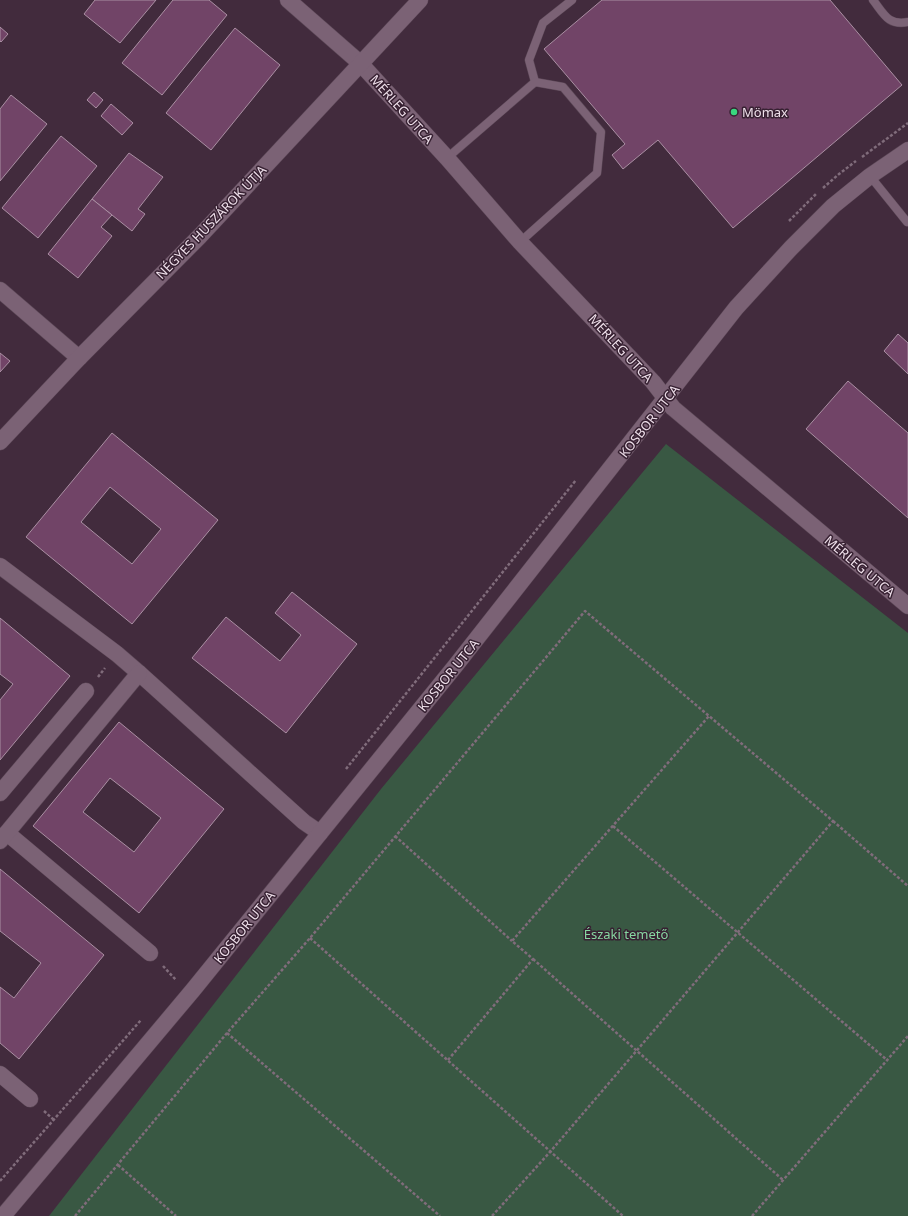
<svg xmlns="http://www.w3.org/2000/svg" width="908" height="1216" font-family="'Noto Sans',sans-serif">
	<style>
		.green { fill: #395843 }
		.building { fill: #714467; stroke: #aa8fa3; fill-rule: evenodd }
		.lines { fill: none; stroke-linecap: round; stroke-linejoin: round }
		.lane-casing { stroke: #5c4857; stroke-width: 9 }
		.street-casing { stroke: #5c4857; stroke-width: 17 }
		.path { stroke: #806c7b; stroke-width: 2.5; stroke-dasharray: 3 2; stroke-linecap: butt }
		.lane { stroke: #7b6275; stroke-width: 8 }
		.street { stroke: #7b6275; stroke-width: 16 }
		.poi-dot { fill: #39d87f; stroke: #372132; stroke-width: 1.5 }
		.labels { text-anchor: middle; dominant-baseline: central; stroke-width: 3; stroke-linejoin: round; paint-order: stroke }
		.street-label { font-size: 13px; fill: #efe0eb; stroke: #372132 }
		.poi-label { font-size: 13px; fill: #efe0eb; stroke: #372132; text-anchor: start }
		.park-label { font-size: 13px; fill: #87d7a1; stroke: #372132 }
	</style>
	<rect width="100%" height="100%" fill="#422b3d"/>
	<!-- green -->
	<polygon class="green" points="666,444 908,633 908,1216 49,1216 381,789"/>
	<!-- building -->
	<g class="building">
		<polygon points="95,0 156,0 120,43 84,14"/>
		<polygon points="173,0 209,0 227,15 162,95 122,63"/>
		<polygon points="602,0 830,0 902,85 733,228 658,140 623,169 612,155 625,144 544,49"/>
		<polygon points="0,27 8,34 1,42 0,41"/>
		<polygon points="235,28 280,65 211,150 166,113"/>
		<polygon points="94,92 103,100 96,108 87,100"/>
		<polygon points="11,95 47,124 0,181 0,109"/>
		<polygon points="111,104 133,123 122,135 101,116"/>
		<polygon points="61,136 97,166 38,238 2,208"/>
		<polygon points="129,153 163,177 138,209 145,214 132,231 92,199"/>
		<polygon points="92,199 112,215 101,227 112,236 78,278 48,254"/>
		<polygon points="898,334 908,343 908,374 884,351"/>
		<polygon points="0,353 10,361 0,372"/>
		<polygon points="848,381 908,433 908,518 806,429"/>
		<path d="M112 433 218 520 132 624 26 537ZM110 487 161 529 132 564 81 522Z"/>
		<polygon points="292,592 357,644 286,733 192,658 226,617 280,661 301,635 275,613"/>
		<polygon points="0,618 70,676 0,760 0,700 13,684 0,674"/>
		<path d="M119 722 224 809 139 913 33 826ZM110 778 161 818 134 852 83 812Z"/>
		<polygon points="0,869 104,955 19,1059 0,1043 0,987 14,998 41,963 0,931"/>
	</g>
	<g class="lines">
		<defs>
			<g id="lane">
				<path d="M873 0C884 14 888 26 908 22"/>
				<polyline points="535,82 529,60 543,23 572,0"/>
				<polyline points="447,158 535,82 563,87 601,132 597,173 520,242"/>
				<polyline points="870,176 907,222"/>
			</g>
			<g id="street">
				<polyline points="288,0 360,63 447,158 520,242 653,382 673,408 908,606"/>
				<polyline points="0,290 79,358"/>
				<polyline points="0,442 79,358 200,236 420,0"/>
				<polyline points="0,566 117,654 139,673 304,822 320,833"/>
				<polyline points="0,793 86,691"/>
				<polyline points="7,833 150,953"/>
				<polyline points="0,841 139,673"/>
				<polyline points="0,1074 30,1099"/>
				<polyline points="3,1216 193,990 456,665 736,308 791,248 833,206 870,176 908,150"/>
			</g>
		</defs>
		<!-- lane casing -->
		<use href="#lane" class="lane-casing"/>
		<!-- street casing -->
		<use href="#street" class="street-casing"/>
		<!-- path -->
		<g class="path">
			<polyline points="862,157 908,123"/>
			<polyline points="823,188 839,174 856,161"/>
			<polyline points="789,221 816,194"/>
			<polyline points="98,677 105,668"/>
			<polyline points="346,769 576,480"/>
			<polyline points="833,821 908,886"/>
			<polyline points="613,826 887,1060"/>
			<polyline points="395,836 512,941"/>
			<polyline points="310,938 623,1216"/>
			<polyline points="533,959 783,1180"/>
			<polyline points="163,966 176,980"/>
			<polyline points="227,1033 440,1216"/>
			<polyline points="448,1060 533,959 512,941 709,716 833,821 550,1152 492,1216"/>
			<polyline points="44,1111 54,1120"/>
			<polyline points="118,1165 176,1216"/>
			<polyline points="0,1181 141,1020"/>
			<polyline points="75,1216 227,1033 310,938 585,611 709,716"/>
			<polyline points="752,1216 908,1036"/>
		</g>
		<!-- lane -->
		<use href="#lane" class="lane"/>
		<!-- street -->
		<use href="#street" class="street"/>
	</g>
	<!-- markers -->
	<circle class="poi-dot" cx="734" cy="112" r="4"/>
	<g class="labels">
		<!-- street labels -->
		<g class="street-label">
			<text transform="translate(402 109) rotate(48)">MÉRLEG UTCA</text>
			<text transform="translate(211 222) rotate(-46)">NÉGYES HUSZÁROK ÚTJA</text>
			<text transform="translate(621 348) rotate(47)">MÉRLEG UTCA</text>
			<text transform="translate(649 421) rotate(-52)">KOSBOR UTCA</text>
			<text transform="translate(860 566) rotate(40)">MÉRLEG UTCA</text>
			<text transform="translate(448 675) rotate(-51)">KOSBOR UTCA</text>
			<text transform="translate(244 927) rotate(-51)">KOSBOR UTCA</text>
		</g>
		<!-- poi labels -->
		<g class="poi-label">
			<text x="742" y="112">Mömax</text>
		</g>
		<!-- park labels -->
		<g class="park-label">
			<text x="626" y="934">Északi temető</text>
		</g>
	</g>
</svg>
